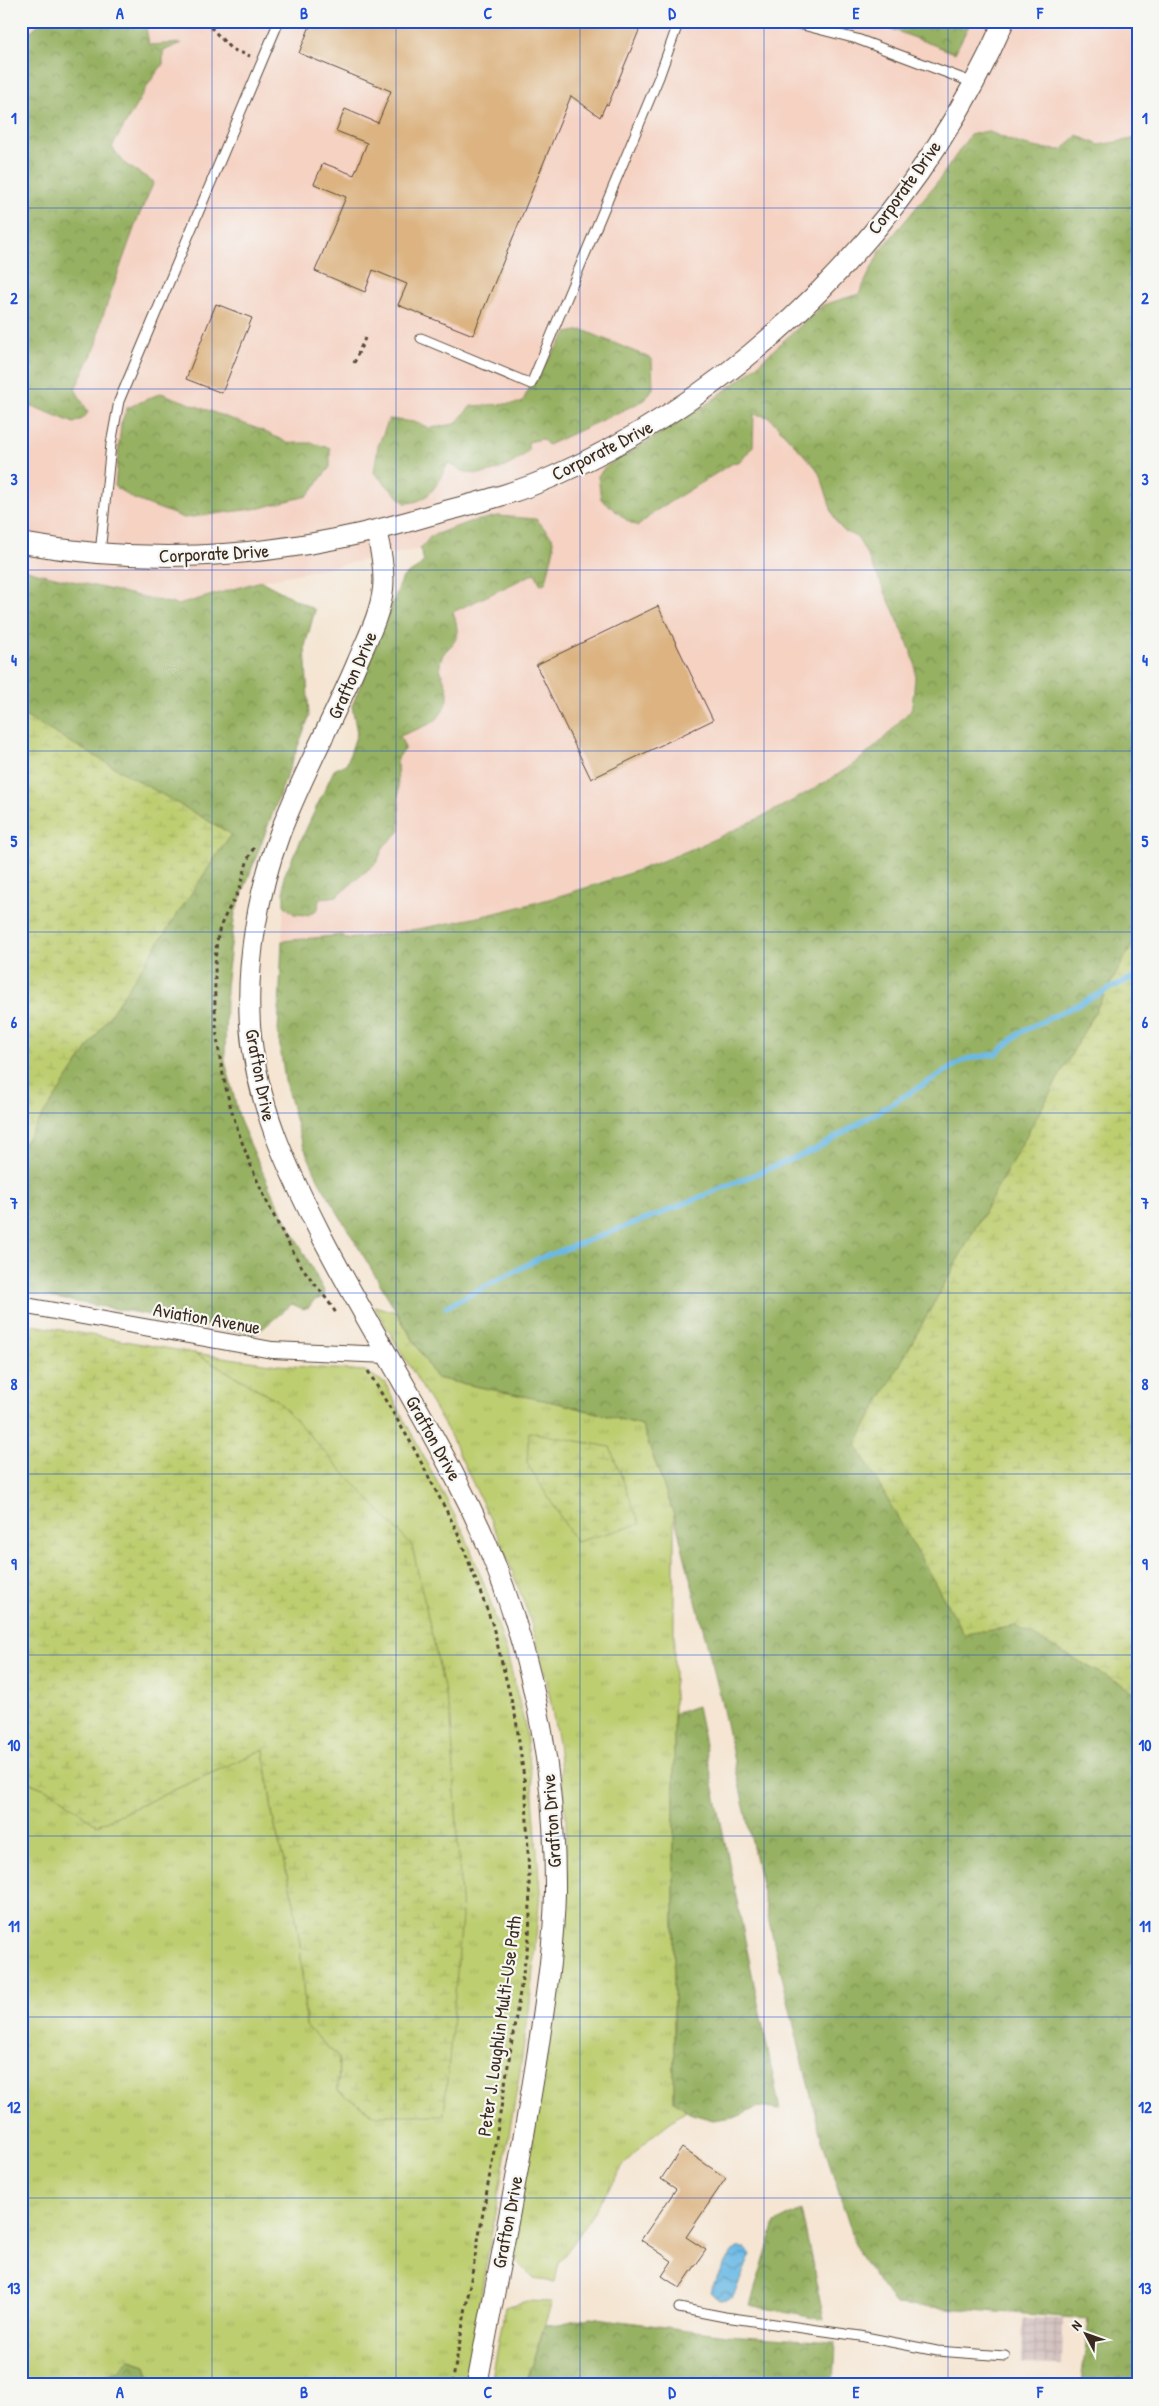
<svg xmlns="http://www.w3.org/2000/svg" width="1159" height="2406" font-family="'Patrick Hand',sans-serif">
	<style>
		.built { fill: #f5d2c2 }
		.industrial { fill: url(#industrial-grid) }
		.grass { fill: url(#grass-tufts); stroke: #7c7c47 }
		.forest { fill: url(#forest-crowns); stroke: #686e40 }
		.wetland { fill: url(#wetland-marsh); stroke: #7c7c47 }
		.water { fill: url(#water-waves); stroke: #537282 }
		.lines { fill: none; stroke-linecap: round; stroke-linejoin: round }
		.stream { stroke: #6bb9e5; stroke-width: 5.5 }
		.building { fill: #dcb381 }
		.service-casing { stroke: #574639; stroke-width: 11 }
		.minor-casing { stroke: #574639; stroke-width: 18 }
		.tertiary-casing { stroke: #574639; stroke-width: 22 }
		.path { stroke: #574639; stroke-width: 3; stroke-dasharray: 4 4; stroke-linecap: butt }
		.service { stroke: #fff; stroke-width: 9 }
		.minor { stroke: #fff; stroke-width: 16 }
		.tertiary { stroke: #fff; stroke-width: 20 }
		.grid { fill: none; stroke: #1d4ed8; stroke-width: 1; stroke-opacity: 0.55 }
		.labels { text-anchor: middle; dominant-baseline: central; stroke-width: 4.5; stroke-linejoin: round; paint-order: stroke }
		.street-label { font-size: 19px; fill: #3b2a1e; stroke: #f6f6f2 }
		.neatline { fill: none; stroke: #1d4ed8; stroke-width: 2 }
		.grid-label { font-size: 16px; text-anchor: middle; font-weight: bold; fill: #1d4ed8 }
	</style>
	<defs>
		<pattern id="industrial-grid" width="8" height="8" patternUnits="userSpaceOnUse" patternTransform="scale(1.25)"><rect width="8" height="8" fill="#d1bfbd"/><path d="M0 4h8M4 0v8" fill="none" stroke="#b4a4a2"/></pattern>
		<pattern id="grass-tufts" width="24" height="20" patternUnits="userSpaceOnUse" patternTransform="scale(1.25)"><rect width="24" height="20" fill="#bdce70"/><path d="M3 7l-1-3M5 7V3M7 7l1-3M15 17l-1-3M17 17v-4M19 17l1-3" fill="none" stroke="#a3b161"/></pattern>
		<pattern id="forest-crowns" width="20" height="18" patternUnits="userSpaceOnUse" patternTransform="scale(1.25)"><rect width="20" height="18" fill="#96b162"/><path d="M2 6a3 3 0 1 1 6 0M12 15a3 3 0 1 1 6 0" fill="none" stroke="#7c9050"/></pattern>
		<pattern id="wetland-marsh" width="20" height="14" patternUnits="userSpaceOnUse" patternTransform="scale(1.25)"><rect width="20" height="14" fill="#bdce70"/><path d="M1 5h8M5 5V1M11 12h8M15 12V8" fill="none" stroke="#a3b161"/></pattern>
		<pattern id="water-waves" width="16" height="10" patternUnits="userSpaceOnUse" patternTransform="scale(1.25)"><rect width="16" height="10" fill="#6bb9e5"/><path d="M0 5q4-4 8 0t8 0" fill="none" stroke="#5997b9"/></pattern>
	</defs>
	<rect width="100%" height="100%" fill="#f6f6f2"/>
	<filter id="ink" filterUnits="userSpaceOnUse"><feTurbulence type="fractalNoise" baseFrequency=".02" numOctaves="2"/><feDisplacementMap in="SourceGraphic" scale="10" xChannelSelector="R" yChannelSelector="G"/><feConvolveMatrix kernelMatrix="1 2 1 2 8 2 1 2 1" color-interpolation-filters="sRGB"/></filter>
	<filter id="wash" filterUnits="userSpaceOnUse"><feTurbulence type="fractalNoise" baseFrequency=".0096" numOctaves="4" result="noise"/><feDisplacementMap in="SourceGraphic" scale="20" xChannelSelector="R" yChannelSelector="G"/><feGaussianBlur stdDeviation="1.12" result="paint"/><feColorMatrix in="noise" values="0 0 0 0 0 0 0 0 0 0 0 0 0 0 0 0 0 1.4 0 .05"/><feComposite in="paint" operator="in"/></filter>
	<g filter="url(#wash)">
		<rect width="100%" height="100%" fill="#f5e5d2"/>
		<!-- built -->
		<polygon class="built" points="21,21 1138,21 1138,138 1099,145 1077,135 1062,150 1046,150 1030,148 987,131 905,218 880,251 859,294 823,305 746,375 699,410 663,434 638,526 657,510 733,463 741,461 753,446 754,414 769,417 803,453 822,478 831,509 842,530 857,538 870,561 897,620 915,664 910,709 884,739 857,763 754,822 654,863 563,894 495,913 408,932 347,939 343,935 282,941 284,905 294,914 308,915 318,909 319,899 337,896 377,862 384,846 400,831 397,764 399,736 436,720 448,695 440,665 443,657 455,642 459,627 453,612 536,573 541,585 554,547 431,536 420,549 261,581 178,605 33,572 21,567"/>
		<!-- industrial -->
		<polygon class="industrial" points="1023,2318 1063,2319 1062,2365 1022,2364"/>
		<!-- grass -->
		<g class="grass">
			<polygon points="374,1306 396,1312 436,1378 562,1404 642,1425 674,1515 674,2101 686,2110 652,2136 626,2162 577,2238 559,2262 555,2282 534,2279 512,2257 561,1971 566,1902 566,1817 558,1743 547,1682 528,1613 501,1542 449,1433"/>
			<polygon points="194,1353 278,1365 365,1371 385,1383 465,1535 487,1592 507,1653 525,1726 532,1781 540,1892 530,2003 519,2077 465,2385 152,2385 146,2365 130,2360 118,2370 99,2379 97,2385 21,2385 21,1779 55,1793 97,1825 264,1749 273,1818 293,1898 300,1944 306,2026 339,2058 338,2091 375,2115 277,1400"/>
			<polygon points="527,2301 552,2302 525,2385 491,2385 505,2307"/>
		</g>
		<!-- forest -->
		<g class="forest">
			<polygon points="42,21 145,21 149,45 182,43 163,51 163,64 149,83 112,147 125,164 154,182 137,220 101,321 97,344 75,389 88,412 84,418 74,423 32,406 21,407 21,35 30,32"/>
			<polygon points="870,21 971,21 955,53"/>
			<path d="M987 131C1016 143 1030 149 1062 150L1077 135 1099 145 1138 138V934L856 1444 964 1634 1016 1626 1138 1694V2385H1081L1089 2319 894 2304 858 2253 820 2133 773 1939 718 1687 674 1515 642 1425 562 1404 436 1378 319 1181 300 1138 285 1081 278 1033 282 941 343 935 347 939C510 921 686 865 827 781 856 764 877 748 899 722 902 718 909 713 911 709 913 702 916 671 915 664 913 651 866 548 857 538 853 534 846 534 842 529 828 514 828 487 816 468L769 417 754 414 753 446 741 461 733 463 657 510 638 526 629 522 601 499 598 476 605 467 699 410 746 375 823 305 859 294 880 251 939 180 970 135Z"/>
			<path d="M583 330 652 359 653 388 645 400 548 445 542 439 528 442V451C516 464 488 477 470 473 462 472 455 466 448 463 438 483 430 503 405 503L374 473 378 446 389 419 414 422 430 428 455 424 471 406 522 403 531 384 567 333Z"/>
			<polygon points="161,393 261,430 288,443 312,443 330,448 330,467 307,496 260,508 184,518 134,499 115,487 121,424 127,408"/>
			<path d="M498 516 536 519 552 537 554 547 546 582 541 585 535 573 453 612C467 649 442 643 440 664 439 673 448 684 448 694 449 700 440 717 435 721 425 727 411 731 400 736L405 748 398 758 397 764 400 831 384 846 377 862 337 896 319 899 318 909 308 915 294 914 284 905V876L334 770 347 763 357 733 352 706 403 577 416 569 424 561 420 549 431 536 469 522Z"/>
			<polygon points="21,567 33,572 178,605 261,581 315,610 305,646 309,717 235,913 226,986 225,1061 240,1121 271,1191 325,1293 322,1298 314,1300 309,1307 303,1309 292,1304 256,1334 21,1292 21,1148 231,834 21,714"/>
			<polygon points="697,1706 780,2110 758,2107 739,2116 713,2120 692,2114 674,2101 674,1714"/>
			<polygon points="801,2210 824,2319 824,2320 750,2305 775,2223"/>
			<polygon points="590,2317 726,2335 835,2342 833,2385 525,2385 545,2325 560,2324"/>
			<polygon points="130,2360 146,2365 152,2385 97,2385 99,2379 118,2370"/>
		</g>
		<!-- wetland -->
		<g class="wetland">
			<polygon points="21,714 231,834 21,1148"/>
			<polygon points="1138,934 1138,1694 1016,1626 964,1634 856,1444"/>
			<polygon points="21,1323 194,1353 277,1400 412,1546 451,1719 462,1917 444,2115 375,2115 338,2091 339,2058 306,2026 300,1944 293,1898 273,1818 264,1749 97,1825 55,1793 21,1779"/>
			<polygon points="529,1432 610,1447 640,1524 576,1542 527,1463"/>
		</g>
		<!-- water -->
		<polygon class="water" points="737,2248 745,2248 751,2254 734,2295 728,2299 719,2300 710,2292 723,2266"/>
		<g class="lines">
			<!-- stream -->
			<polyline class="stream" points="446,1307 538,1259 659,1214 816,1149 966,1059 996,1054 1021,1032 1138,975"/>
		</g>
		<g id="blocks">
			<!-- building -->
			<g class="building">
				<polygon points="312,21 643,21 608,105 606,104 600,117 571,96 473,335 398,305 407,284 373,270 365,292 315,271 346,197 314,184 323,163 354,175 367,143 336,131 345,109 378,123 391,91 299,53"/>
				<polygon points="216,304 252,318 222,393 186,379"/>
				<polygon points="658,606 713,720 591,779 536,665"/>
				<polygon points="682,2148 726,2178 686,2237 706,2250 680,2288 662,2276 672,2261 641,2240 676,2189 661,2179"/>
			</g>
		</g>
	</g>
	<g filter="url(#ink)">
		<use href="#blocks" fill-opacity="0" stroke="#574639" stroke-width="1"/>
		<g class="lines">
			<defs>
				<g id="service">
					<polyline points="787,21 857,39 974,83"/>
					<polyline points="421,338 531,384 659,77 679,21"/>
					<polyline points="100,554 111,444 119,401 279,21"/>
					<polyline points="679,2308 725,2317 860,2336 937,2351 1005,2356"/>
				</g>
				<polyline id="minor" points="21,1305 272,1350 387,1355"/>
				<g id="tertiary">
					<path d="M376 531C381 550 385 570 383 589 380 615 367 639 357 663 333 720 302 775 280 833 258 892 246 961 250 1025 256 1104 287 1168 322 1237 364 1318 413 1396 455 1477 523 1605 556 1747 555 1892 554 1947 545 2002 537 2057 520 2167 497 2276 477 2385"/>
					<path d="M21 543C162 568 295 556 431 515 471 504 514 494 552 477 750 389 917 221 1004 21"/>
				</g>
			</defs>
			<!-- service casing -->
			<use href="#service" class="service-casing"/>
			<!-- minor casing -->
			<use href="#minor" class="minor-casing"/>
			<!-- tertiary casing -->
			<use href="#tertiary" class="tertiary-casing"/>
			<!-- path -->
			<g class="path">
				<polyline points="205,21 231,49 250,56"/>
				<polyline points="354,363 365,338"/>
				<path d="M254 848C245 860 245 876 239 890 233 903 223 917 219 931 215 948 215 967 215 984 212 1082 248 1173 296 1257 307 1277 324 1293 336 1313"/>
				<polyline points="368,1371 411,1443 457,1531 492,1623 516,1719 526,1793 530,1912 529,1937 493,2157 452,2385"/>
			</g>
			<!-- service -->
			<use href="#service" class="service"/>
			<!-- minor -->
			<use href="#minor" class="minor"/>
			<!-- tertiary -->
			<use href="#tertiary" class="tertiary"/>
		</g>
	</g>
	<!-- grid -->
	<path class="grid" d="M212 21V2385M396 21V2385M580 21V2385M764 21V2385M948 21V2385M21 208H1138M21 389H1138M21 570H1138M21 751H1138M21 932H1138M21 1113H1138M21 1293H1138M21 1474H1138M21 1655H1138M21 1836H1138M21 2017H1138M21 2198H1138"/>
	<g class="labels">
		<!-- street labels -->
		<g class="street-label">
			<text transform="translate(904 187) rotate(-54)">Corporate Drive</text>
			<text transform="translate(602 450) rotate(-27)">Corporate Drive</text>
			<text transform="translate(214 553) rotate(-3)">Corporate Drive</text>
			<text transform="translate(352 675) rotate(-66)">Grafton Drive</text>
			<text transform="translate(261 1075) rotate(79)">Grafton Drive</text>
			<text transform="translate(207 1318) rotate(10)">Aviation Avenue</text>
			<text transform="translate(434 1438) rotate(61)">Grafton Drive</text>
			<text transform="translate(551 1821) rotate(-94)">Grafton Drive</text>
			<text transform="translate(499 2026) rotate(-82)">Peter J. Loughlin Multi-Use Path</text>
			<text transform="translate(507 2222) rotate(-79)">Grafton Drive</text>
		</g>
	</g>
	<!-- margin -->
	<rect width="1159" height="2406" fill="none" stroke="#f6f6f2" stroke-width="55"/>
	<!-- north arrow -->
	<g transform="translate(1086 2334) rotate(311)" stroke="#f6f6f2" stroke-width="4" paint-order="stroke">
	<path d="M0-4L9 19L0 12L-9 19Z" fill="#3b2a1e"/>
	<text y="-8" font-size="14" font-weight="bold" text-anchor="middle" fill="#3b2a1e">N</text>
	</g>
	<rect x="28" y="28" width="1104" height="2350" class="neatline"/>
	<g class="grid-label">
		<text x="120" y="19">A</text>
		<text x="304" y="19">B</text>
		<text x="488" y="19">C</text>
		<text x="672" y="19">D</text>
		<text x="856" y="19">E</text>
		<text x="1040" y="19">F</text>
		<text x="14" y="124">1</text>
		<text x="1145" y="124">1</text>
		<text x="14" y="304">2</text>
		<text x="1145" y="304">2</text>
		<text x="14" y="485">3</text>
		<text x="1145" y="485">3</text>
		<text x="14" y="666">4</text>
		<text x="1145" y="666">4</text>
		<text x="14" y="847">5</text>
		<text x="1145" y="847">5</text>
		<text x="14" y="1028">6</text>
		<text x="1145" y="1028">6</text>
		<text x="14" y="1209">7</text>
		<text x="1145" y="1209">7</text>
		<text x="14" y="1390">8</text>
		<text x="1145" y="1390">8</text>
		<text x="14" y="1570">9</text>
		<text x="1145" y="1570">9</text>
		<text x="14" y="1751">10</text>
		<text x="1145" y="1751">10</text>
		<text x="14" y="1932">11</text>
		<text x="1145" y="1932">11</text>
		<text x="14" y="2113">12</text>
		<text x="1145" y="2113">12</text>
		<text x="14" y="2294">13</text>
		<text x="1145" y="2294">13</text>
		<text x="120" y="2398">A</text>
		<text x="304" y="2398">B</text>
		<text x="488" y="2398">C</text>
		<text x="672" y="2398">D</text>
		<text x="856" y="2398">E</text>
		<text x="1040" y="2398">F</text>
	</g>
</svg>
